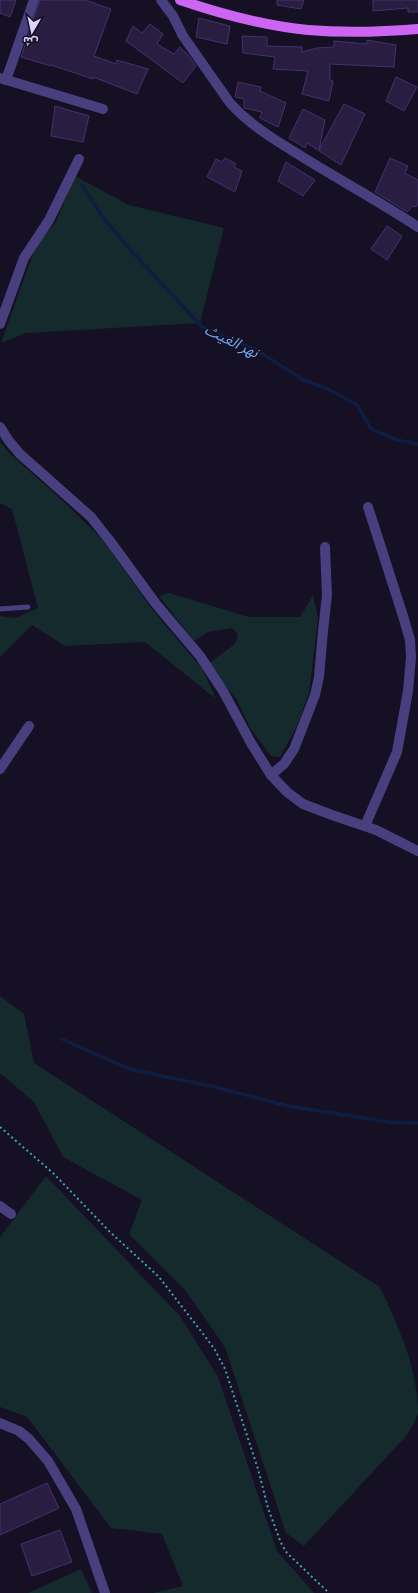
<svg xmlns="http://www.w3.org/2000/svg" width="418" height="1593" font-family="Commissioner,'Noto Sans Arabic',sans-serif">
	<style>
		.green { fill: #142a2c }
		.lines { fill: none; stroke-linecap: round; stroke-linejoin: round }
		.stream { stroke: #101d42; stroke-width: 3.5 }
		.building { fill: #291e42; stroke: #43326c }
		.path { stroke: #39a7ac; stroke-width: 2; stroke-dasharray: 2 3; stroke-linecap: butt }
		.service { stroke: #483f7e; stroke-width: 5 }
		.minor { stroke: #483f7e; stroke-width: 10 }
		.primary { stroke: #cc66f2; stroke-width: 10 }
		.labels { text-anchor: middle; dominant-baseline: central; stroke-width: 4; stroke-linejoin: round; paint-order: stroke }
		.water-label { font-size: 15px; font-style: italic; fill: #6ca6f3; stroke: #151023 }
	</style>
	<rect width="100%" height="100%" fill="#151023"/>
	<!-- green -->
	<g class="green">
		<polygon points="75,176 129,205 224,228 200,323 26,333 1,343 32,256 45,234 56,222"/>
		<polygon points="0,441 9,453 62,500 103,540 151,608 203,670 216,699 145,642 65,646 32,625 0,657 0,616 15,618 38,608 12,509 0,503"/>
		<polygon points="169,593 249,617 300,617 313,595 318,619 309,693 297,726 280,757 271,756 250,728 237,700 208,664 235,644 238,634 232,628 208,632 194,641 159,596"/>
		<path d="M0 996 24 1014 34 1063 380 1287C398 1326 418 1368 418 1412 417 1419 411 1428 408 1434L304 1546 286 1533 225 1347 185 1290 129 1234 142 1200 63 1157 34 1102 0 1073Z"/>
		<polygon points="46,1176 180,1316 218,1377 277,1551 314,1593 153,1593 183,1586 162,1534 111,1528 27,1417 0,1407 0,1237"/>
		<polygon points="81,1569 92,1593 28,1593"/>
	</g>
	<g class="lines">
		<!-- stream -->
		<g class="stream">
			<polyline points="82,185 102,216 126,245 202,327 255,349 303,380 328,389 357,405 371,429 397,440 418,444"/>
			<polyline points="62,1039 129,1069 215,1087 288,1106 389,1122 418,1123"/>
		</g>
	</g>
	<!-- building -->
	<g class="building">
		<polygon points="0,0 16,0 10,17 0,13"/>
		<polygon points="40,0 85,0 111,9 94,56 116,64 117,60 148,69 137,94 93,77 93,79 51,65 51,66 21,57"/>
		<polygon points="277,0 304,0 301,9 277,5"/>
		<polygon points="373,0 418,0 418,12 408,12 408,8 373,11"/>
		<polygon points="199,18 230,26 227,44 196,37"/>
		<polygon points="150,24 163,34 157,44 174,54 180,47 189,56 196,66 183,83 126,41 133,26 142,33"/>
		<polygon points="242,36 267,37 267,46 302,47 302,52 317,48 334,47 334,41 367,44 367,40 396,45 394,67 330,64 330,80 333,81 329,101 302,94 308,71 273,69 275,57 243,53"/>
		<polygon points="396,77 417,87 404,111 386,101"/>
		<polygon points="238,82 261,87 260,91 286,103 278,127 260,118 262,112 244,108 244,99 235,97"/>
		<polygon points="344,104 365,114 341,165 307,143 305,148 289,138 303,109 325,120 319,150"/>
		<polygon points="55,106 89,116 83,142 51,136"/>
		<polygon points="225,158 236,164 234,167 242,171 235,192 207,177 216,159 222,162"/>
		<polygon points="390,158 408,166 405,173 418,180 418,203 416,207 413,206 407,212 375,192"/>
		<polygon points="286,162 315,180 303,196 278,181"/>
		<polygon points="387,226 402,236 387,260 371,249"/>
		<polygon points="47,1483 59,1508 0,1535 0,1504"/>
		<polygon points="60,1530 72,1562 32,1576 21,1544"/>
	</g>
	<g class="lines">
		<!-- path -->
		<polyline class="path" points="0,1127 53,1173 110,1232 159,1277 207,1339 215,1350 225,1369 258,1469 268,1508 281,1543 287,1553 329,1593"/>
		<!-- service -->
		<polyline class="service" points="0,609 28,607"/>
		<!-- minor -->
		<g class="minor">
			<path d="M161 0 173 16 183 36 230 103C248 123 270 137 293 151 334 177 377 200 418 227"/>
			<polyline points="0,78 103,109"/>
			<polyline points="6,80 34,0"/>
			<polyline points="0,324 24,258 49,220 79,159"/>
			<polyline points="0,427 9,441 20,454 91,517 110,541 156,604 200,656 223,691 251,743 271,775 287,792 303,804 332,815 376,830 418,851"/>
			<polyline points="0,769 29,726"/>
			<polyline points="271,775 284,764 294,749 315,695 319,677 323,631 327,595 325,547"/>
			<polyline points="365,826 397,752 408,691 411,657 410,640 403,616 368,507"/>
			<polyline points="0,1206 11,1214"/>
			<polyline points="0,1423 19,1431 29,1439 48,1461 76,1509 105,1593"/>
		</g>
		<!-- primary -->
		<path class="primary" d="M180 0C221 14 265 26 308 30 344 33 382 32 418 29"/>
	</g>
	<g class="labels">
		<!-- water labels -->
		<g class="water-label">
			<text transform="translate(232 340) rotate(26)">نهر الغيث</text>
		</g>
	</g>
	<!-- north arrow -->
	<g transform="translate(32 32) rotate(189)" stroke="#151023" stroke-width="3" paint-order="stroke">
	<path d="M0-3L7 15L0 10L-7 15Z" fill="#ded5fb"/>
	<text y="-6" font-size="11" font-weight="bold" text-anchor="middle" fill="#ded5fb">ش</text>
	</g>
</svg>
